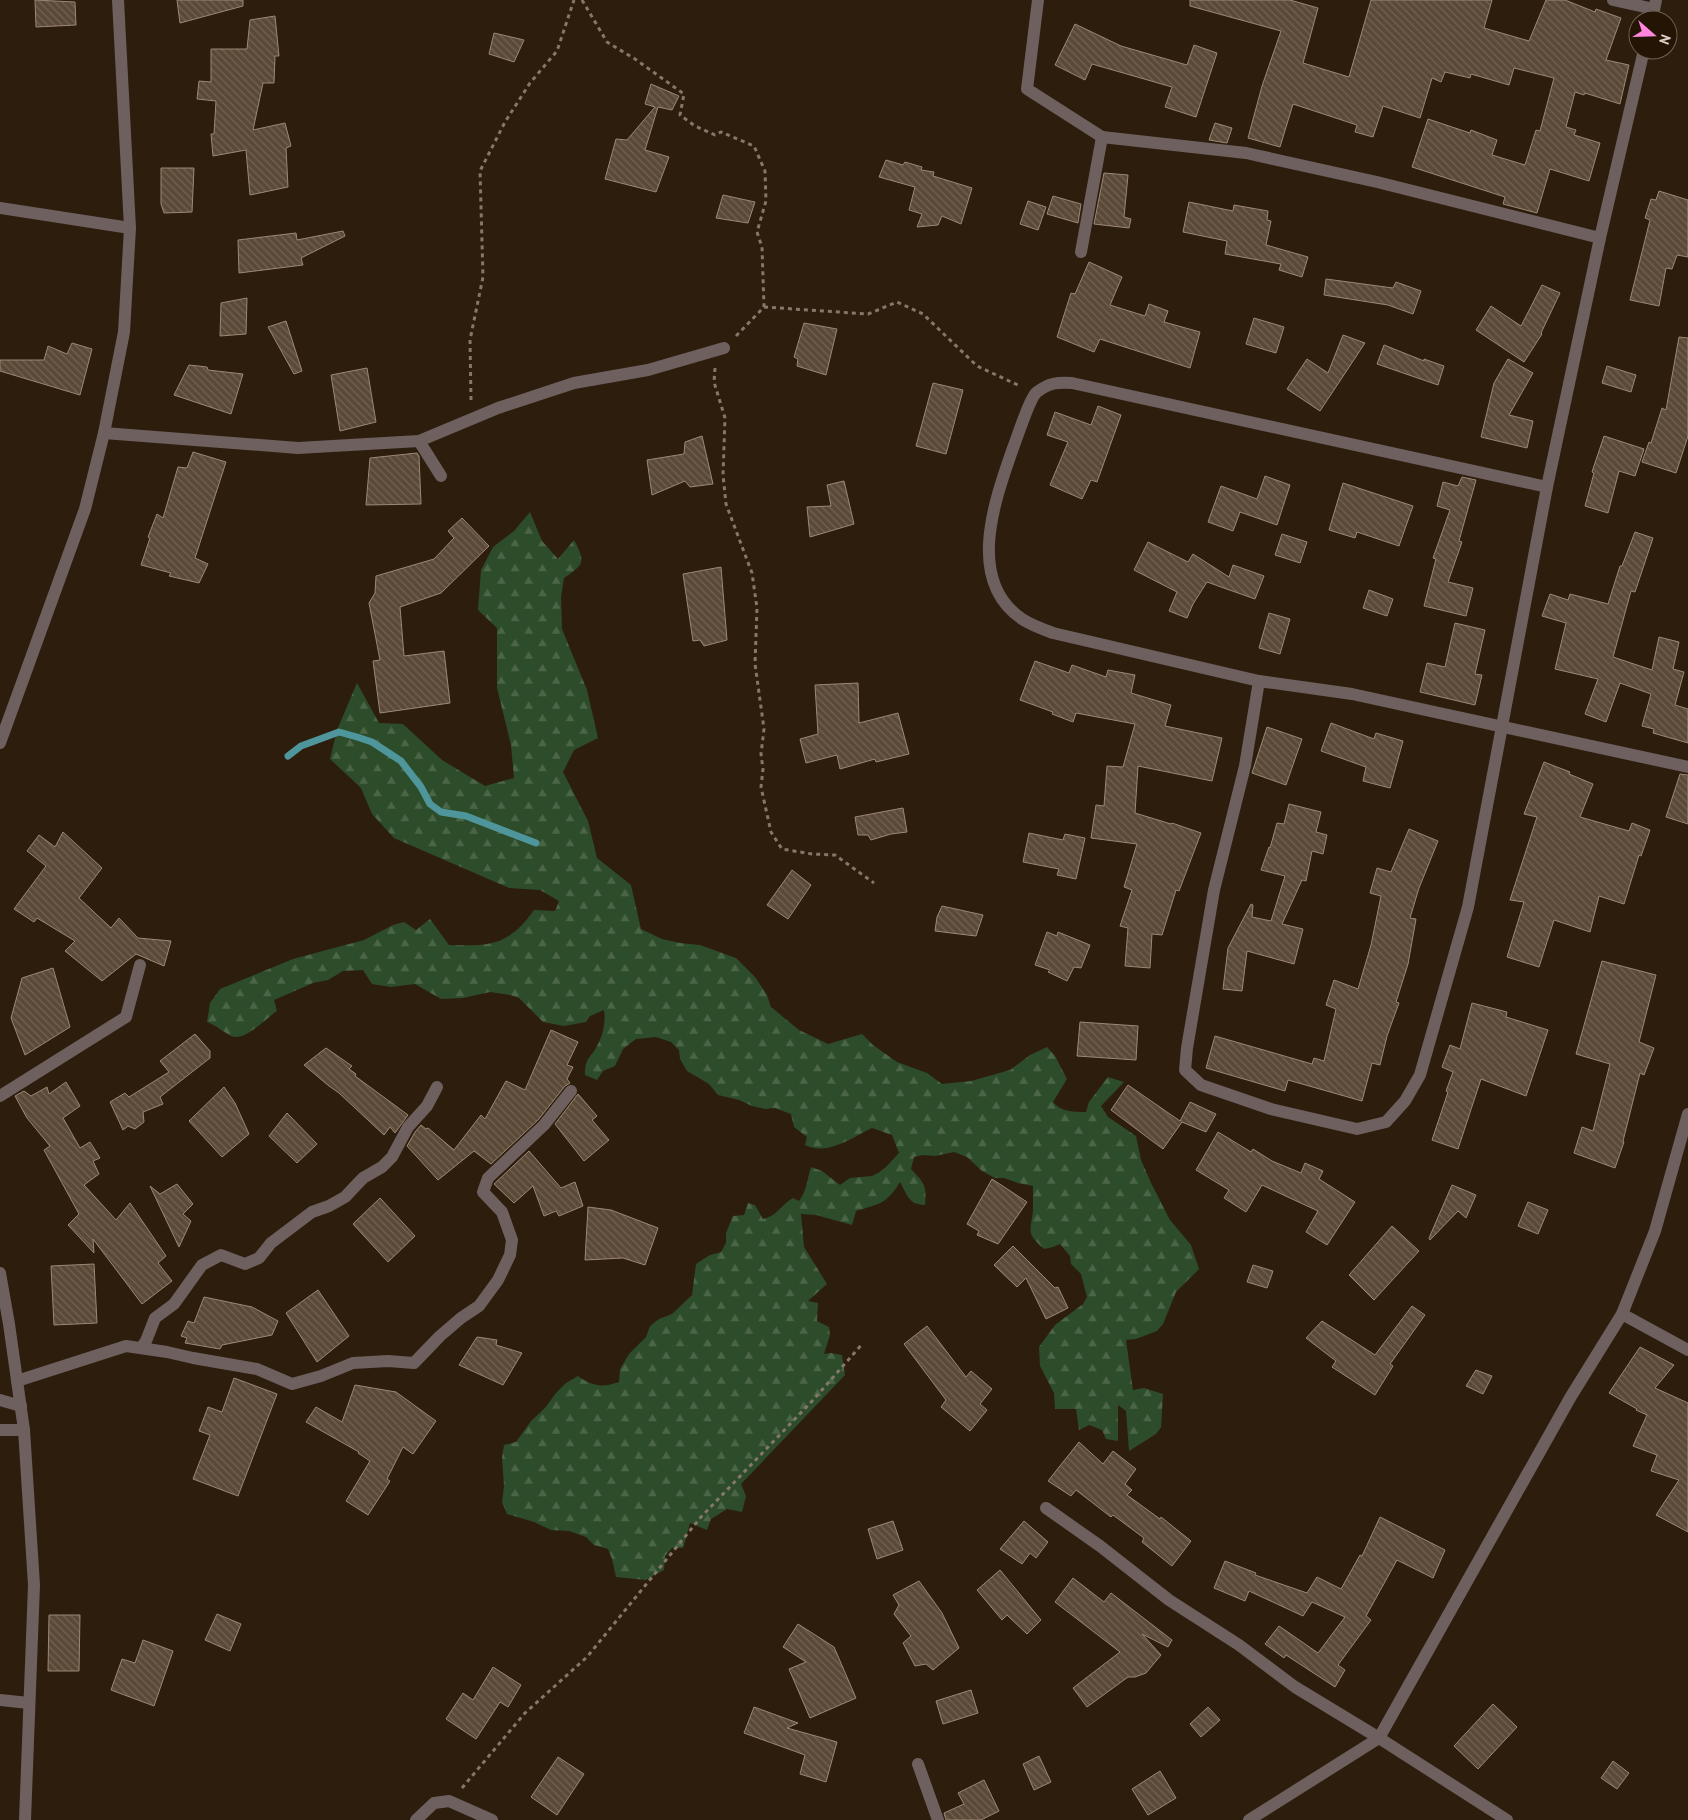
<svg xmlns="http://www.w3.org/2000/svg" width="1688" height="1820" font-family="'PT Sans',sans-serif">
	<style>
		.forest { fill: url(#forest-firs) }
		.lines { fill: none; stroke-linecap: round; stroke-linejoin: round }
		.stream { stroke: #4e969b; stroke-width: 7 }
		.building { fill: url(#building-back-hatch); stroke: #9c8874 }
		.path { stroke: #85776a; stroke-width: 3; stroke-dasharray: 4 4; stroke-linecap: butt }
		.minor { stroke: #6d605e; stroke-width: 12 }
	</style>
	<defs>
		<pattern id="forest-firs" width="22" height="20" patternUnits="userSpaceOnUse" patternTransform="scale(1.25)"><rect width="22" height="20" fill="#2d4c29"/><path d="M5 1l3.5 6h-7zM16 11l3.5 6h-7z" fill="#4b6547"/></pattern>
		<pattern id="building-back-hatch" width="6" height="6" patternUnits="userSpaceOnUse" patternTransform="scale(1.25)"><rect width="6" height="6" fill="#5b4937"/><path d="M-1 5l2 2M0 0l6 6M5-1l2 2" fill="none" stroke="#726253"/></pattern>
	</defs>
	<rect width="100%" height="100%" fill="#2d1d0d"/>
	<!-- forest -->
	<path class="forest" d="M530 512 542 541 558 559 574 540C586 563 584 564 564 578L561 597 562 629 587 690 598 738 574 750 563 772 588 821 597 858 631 885 641 929 662 939 680 943 700 945 736 958 755 977 767 995 771 1007 799 1030 828 1044 862 1034 873 1045 897 1062 927 1073 942 1084 971 1081 1010 1070 1030 1055 1047 1047 1055 1056 1067 1079 1053 1102C1061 1112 1073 1112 1086 1112L1089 1102 1108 1077 1124 1082 1101 1106 1108 1117 1136 1136 1141 1160 1152 1185 1170 1220 1191 1245 1199 1269 1176 1292 1163 1324 1157 1331 1136 1339 1126 1340 1133 1390 1144 1388 1163 1394 1161 1427 1156 1434 1129 1451 1126 1411 1118 1405V1441L1106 1439 1102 1430 1089 1425 1079 1430 1076 1409H1055L1054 1393 1040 1366 1039 1347 1055 1325 1083 1304 1087 1297 1081 1274 1071 1264 1070 1256 1060 1244 1053 1247 1044 1249C1025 1232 1031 1232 1033 1210 1033 1202 1033 1194 1033 1186L1018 1183 1004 1178H995L982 1171 967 1157 954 1152 935 1156 922 1155 914 1157 911 1169C924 1183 927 1185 925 1205 908 1204 908 1196 900 1182 887 1204 879 1204 856 1211L852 1225 816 1215 801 1214 804 1247 827 1284 808 1301 818 1303 817 1321 829 1327 830 1335 824 1354 831 1353 842 1355 845 1375 741 1484 746 1496 742 1512 727 1509 711 1519 707 1530 690 1523 683 1548H672L665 1556 664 1570 646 1580 616 1577 612 1559 608 1549 594 1545 586 1537 569 1531 551 1530 534 1522 507 1514 502 1502 504 1486 502 1457 504 1445 516 1442 531 1421 545 1408 556 1393 566 1383 578 1376C591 1386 603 1388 619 1382L620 1369 629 1354 646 1337 650 1326 659 1319 672 1314 692 1295 696 1264 710 1255 721 1252 726 1243V1233L733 1216 744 1215 748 1203 755 1205 763 1219C777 1216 781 1205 793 1198L799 1201C807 1191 807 1179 811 1167L822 1171 840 1185 850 1178 872 1176 878 1173 886 1167 899 1153 892 1135 872 1128C851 1138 828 1156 805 1145L807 1137 794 1127 791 1114 775 1108 765 1109 752 1106 739 1100 718 1095 709 1084 687 1071 680 1059 679 1050 671 1042 656 1037 636 1039 623 1049 615 1066 603 1071 597 1080 585 1075C585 1057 590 1059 597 1046 603 1036 606 1021 604 1010L590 1016 586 1022 564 1026 543 1022 519 998 510 995 490 992 463 998 441 999 415 984 391 987 372 984 363 970 343 971 328 980 313 983 274 1000 277 1011C266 1018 245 1042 231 1036 222 1031 217 1026 207 1022L210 1003 220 989 293 959 364 940 393 925 404 922 416 930 430 919 449 945C489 946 509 946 534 910L555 911 559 901 540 890 509 888 394 838 372 814 361 788 330 759 337 730 357 683 379 723 403 724 442 760 485 786 514 778 511 745 497 688V628L478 610 481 570 493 547 514 531Z"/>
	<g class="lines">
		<!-- stream -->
		<polyline class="stream" points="288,756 301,746 339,732 357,737 372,742 401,761 421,787 430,804 441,812 466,816 536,843"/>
	</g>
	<!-- building -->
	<g class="building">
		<polygon points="35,0 75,2 76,25 36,27"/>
		<polygon points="177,0 243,0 243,6 180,23"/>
		<polygon points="1190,0 1290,0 1318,8 1303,63 1349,77 1371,0 1492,0 1484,28 1529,41 1546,0 1565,0 1595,12 1596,9 1621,18 1606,60 1629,65 1620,104 1585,93 1584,95 1575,92 1566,127 1576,130 1574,135 1600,143 1589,181 1550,169 1537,213 1503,204 1505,197 1412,167 1428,119 1470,133 1471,130 1497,140 1492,155 1525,165 1536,130 1540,131 1554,78 1514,68 1509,85 1471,74 1470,78 1445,72 1441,82 1432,78 1420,118 1383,106 1373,137 1355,132 1357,125 1293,104 1280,147 1248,138 1262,86 1281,31 1190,6"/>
		<polygon points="275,16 279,56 275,56 274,83 263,83 253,130 285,123 291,146 286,148 288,187 250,195 246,150 213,156 211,134 214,134 216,101 197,99 199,81 211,82 211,49 247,49 250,20"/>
		<polygon points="1075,24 1121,46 1187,65 1194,45 1217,53 1196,117 1165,107 1172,87 1092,64 1085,80 1055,65"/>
		<polygon points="494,33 524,40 514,62 489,54"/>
		<polygon points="651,84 679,96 672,110 658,107 645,150 669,157 656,192 605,179 616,139 627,140 655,107 645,104"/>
		<polygon points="1215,123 1232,128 1227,143 1209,140"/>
		<polygon points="886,160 903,165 905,162 922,167 921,170 934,172 933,176 972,188 961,224 942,216 938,225 917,227 922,214 909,210 915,187 879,177"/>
		<polygon points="161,168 194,168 192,212 164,213 161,204"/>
		<polygon points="1104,173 1128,175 1124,217 1131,219 1129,228 1094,224"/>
		<polygon points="1659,191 1688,200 1688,257 1677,255 1672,269 1666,268 1659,306 1630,300 1650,220 1645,218 1651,199 1656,200"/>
		<polygon points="723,195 755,202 748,223 716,218"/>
		<polygon points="1053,196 1081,204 1078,223 1047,214"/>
		<polygon points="1028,201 1046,207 1038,230 1020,224"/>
		<polygon points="1189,202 1233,211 1234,205 1268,211 1267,220 1271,221 1266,245 1308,257 1302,277 1279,270 1281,264 1225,254 1227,241 1183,232"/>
		<polygon points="343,231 345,236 301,258 303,265 239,273 238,240 296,233 297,240"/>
		<polygon points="1089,262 1122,277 1110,305 1145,316 1149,304 1168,311 1164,322 1200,332 1190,368 1100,339 1094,352 1057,337 1071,293 1075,294"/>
		<polygon points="1326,279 1393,288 1396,282 1421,291 1413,314 1388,305 1324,295"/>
		<polygon points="1542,285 1560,293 1541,333 1542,334 1524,362 1476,330 1491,306 1521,326"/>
		<polygon points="247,298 246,334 220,336 221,303"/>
		<polygon points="1254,318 1284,327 1276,353 1246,344"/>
		<polygon points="286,321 302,371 294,374 268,327"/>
		<polygon points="804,323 837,329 826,375 797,366 798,359 794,357"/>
		<polygon points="1343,335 1365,343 1320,411 1287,389 1307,359 1328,373"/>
		<polygon points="1679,337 1688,338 1688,436 1676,473 1642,462 1649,442 1651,443 1662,408 1666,410"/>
		<polygon points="72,343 92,349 80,395 0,371 0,360 44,360 48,346 67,354"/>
		<polygon points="1384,345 1424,361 1424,359 1444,366 1438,385 1377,364"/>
		<polygon points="1508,359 1533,373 1509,415 1533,421 1527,448 1481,437 1494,383"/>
		<polygon points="189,365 207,367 208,370 243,374 231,414 174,395"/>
		<polygon points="1607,366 1636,375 1631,392 1602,383"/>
		<polygon points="367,368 376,422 340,431 331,375"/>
		<polygon points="933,383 963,390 946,454 916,446"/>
		<polygon points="1098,406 1121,415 1097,482 1091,480 1082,499 1050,485 1068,442 1047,435 1055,412 1091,425"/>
		<polygon points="702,436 713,484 690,487 685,481 652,495 647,460 684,454 685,442"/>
		<polygon points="1604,436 1644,449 1635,476 1619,471 1608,513 1585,506 1594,473 1592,472"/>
		<polygon points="193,452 226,462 195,558 208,564 199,583 169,576 171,573 141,565 150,538 148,537 157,514 163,518 178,467 187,468"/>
		<polygon points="417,453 419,456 421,504 366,505 370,458"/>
		<polygon points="1265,476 1290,485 1277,525 1240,512 1233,531 1208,522 1221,486 1257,499"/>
		<polygon points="1462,477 1476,480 1459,541 1462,542 1448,582 1473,588 1466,616 1424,606 1436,559 1433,558 1450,510 1437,506 1443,482 1458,486"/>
		<polygon points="844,481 854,524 810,537 807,507 831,506 827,485"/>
		<polygon points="1343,483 1413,506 1399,546 1357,532 1355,538 1329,530"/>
		<polygon points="462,518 489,546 441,593 400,607 404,656 444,651 450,703 380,713 373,661 380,660 369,603 375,593 376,576 434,559 454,538 448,531"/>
		<polygon points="1635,532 1653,538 1635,592 1631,591 1613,657 1652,670 1659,637 1679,642 1673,669 1684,672 1675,705 1688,709 1688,743 1653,733 1654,729 1642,726 1651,694 1620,683 1606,722 1585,714 1598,679 1555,669 1566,623 1542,616 1550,594 1568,600 1570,594 1608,604 1620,566 1622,566"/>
		<polygon points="1282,534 1307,542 1300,563 1275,555"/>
		<polygon points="1148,542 1188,562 1193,554 1229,577 1233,565 1264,576 1255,599 1207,582 1193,604 1187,618 1169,611 1177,592 1134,570"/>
		<polygon points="721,567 727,640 704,646 700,640 693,641 683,574"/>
		<polygon points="1369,590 1393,599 1387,616 1363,608"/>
		<polygon points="1269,613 1290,619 1280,654 1259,648"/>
		<polygon points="1455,623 1485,630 1475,674 1482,675 1475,705 1420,692 1427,663 1445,667"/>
		<polygon points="1035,661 1069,673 1072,665 1106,677 1108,670 1135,675 1131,693 1171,705 1165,726 1222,738 1212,781 1138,766 1135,813 1171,824 1172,823 1201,833 1179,891 1176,890 1162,935 1152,934 1150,968 1125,966 1128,928 1120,926 1132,890 1124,887 1137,844 1091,838 1096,805 1104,806 1107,766 1123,767 1135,724 1076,713 1073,722 1052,714 1053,712 1020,700"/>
		<polygon points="858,683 859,723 898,713 909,754 876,762 875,759 840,769 837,755 806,763 800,739 818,734 815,685"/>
		<polygon points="1331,723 1374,739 1376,733 1403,741 1390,788 1363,781 1366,767 1321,751"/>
		<polygon points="1267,727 1302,739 1286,785 1252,773"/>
		<polygon points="1544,762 1570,772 1569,774 1593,784 1580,817 1629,831 1632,823 1650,830 1641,856 1639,855 1624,904 1599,896 1590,932 1554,920 1539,967 1507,957 1524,902 1510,900 1537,817 1524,814"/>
		<polygon points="1680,774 1688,775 1688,824 1666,817"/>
		<polygon points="1289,804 1321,812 1316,832 1327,835 1323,854 1312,851 1306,881 1302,880 1282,924 1303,929 1294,964 1247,951 1242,991 1223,989 1228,948 1251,904 1253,905 1252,917 1271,921 1285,876 1261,870 1269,847 1270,848 1277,823 1284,824"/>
		<polygon points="903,808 907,832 891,834 871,840 868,835 858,835 855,817"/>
		<polygon points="1409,829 1438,841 1419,888 1410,918 1416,919 1408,964 1396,1002 1399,1003 1387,1036 1380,1065 1372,1063 1362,1101 1288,1080 1285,1091 1206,1068 1215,1036 1312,1064 1314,1058 1324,1061 1336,1009 1326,1005 1334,980 1358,989 1371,945 1381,896 1370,893 1377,868 1391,872"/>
		<polygon points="63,832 102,868 79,898 111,928 119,918 138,938 171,941 164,966 136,954 102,981 65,951 75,941 37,918 34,922 14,909 46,866 27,851 39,835 55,847"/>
		<polygon points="1029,833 1063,840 1065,834 1085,838 1076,879 1057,875 1059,869 1023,862"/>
		<polygon points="792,870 811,885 788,919 767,905"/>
		<polygon points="942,906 983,915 976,936 935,931 937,917"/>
		<polygon points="1047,932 1057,936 1058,932 1090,945 1081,968 1074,967 1067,981 1048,972 1050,970 1035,965"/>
		<polygon points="1602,961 1656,975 1639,1042 1654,1048 1644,1075 1640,1073 1623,1141 1624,1142 1615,1168 1574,1153 1582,1127 1593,1131 1610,1064 1576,1054"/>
		<polygon points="53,968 70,1027 25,1055 11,1018 22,978"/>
		<polygon points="1472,1003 1507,1012 1506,1017 1548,1030 1526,1096 1481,1079 1458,1149 1432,1140 1448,1092 1446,1091 1453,1072 1442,1067 1450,1045 1460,1049"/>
		<polygon points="1080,1022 1138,1026 1136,1060 1077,1056"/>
		<polygon points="551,1030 578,1042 567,1065 573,1067 567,1079 570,1083 565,1086 538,1120 491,1164 474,1151 438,1180 407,1146 415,1132 421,1125 426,1129 428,1128 454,1150 481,1115 485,1119 506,1081 525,1090"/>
		<polygon points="195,1034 210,1051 210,1058 160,1097 163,1104 143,1112 144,1122 135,1129 128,1126 123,1130 110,1102 125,1093 129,1097 169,1072 160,1061"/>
		<polygon points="326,1048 352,1066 349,1069 356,1074 355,1076 408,1115 395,1133 390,1127 384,1135 339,1093 329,1086 304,1065"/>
		<polygon points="66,1082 80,1106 63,1118 80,1148 90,1142 100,1158 93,1161 99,1174 84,1185 116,1220 130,1203 166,1256 158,1263 172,1281 142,1304 93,1239 94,1253 68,1225 79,1214 44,1150 50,1146 27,1118 15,1096 24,1091 31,1096 47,1087 49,1094"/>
		<polygon points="1128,1085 1180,1121 1190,1102 1216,1114 1206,1132 1182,1122 1163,1149 1111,1110"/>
		<polygon points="224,1087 235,1103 249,1134 222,1157 189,1121"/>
		<polygon points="578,1094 597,1116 592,1120 609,1140 584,1161 555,1124"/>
		<polygon points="287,1113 317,1144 297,1163 269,1136"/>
		<polygon points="1218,1132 1251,1152 1253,1149 1272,1161 1301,1173 1305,1163 1323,1171 1319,1179 1355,1202 1327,1245 1306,1232 1318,1211 1262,1185 1246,1212 1224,1198 1229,1190 1196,1170"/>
		<polygon points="529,1151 561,1188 575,1182 583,1206 559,1216 556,1211 544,1216 533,1186 514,1203 494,1184"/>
		<polygon points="992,1179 1027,1202 998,1244 977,1235 979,1231 967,1224"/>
		<polygon points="177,1184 193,1204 183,1214 191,1221 179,1247 150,1186 160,1194"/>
		<polygon points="1452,1185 1476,1195 1466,1218 1458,1211 1430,1240 1429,1238"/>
		<polygon points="380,1198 415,1236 388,1262 353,1224"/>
		<polygon points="1528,1202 1548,1210 1538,1234 1518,1226"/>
		<polygon points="588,1207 611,1210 658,1228 645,1265 623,1258 585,1260"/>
		<polygon points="1392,1226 1419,1251 1374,1300 1349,1275"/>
		<polygon points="1013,1246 1055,1288 1058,1287 1068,1308 1046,1319 1026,1278 1017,1287 994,1265"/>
		<polygon points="94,1264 97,1323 54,1325 51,1266"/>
		<polygon points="1253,1265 1273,1271 1267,1288 1247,1282"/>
		<polygon points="318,1290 349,1336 317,1362 286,1313"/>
		<polygon points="204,1297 252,1307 278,1321 272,1335 222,1345 220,1349 185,1343 187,1338 181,1336 188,1321 194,1323"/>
		<polygon points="1412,1306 1425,1315 1390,1364 1393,1366 1375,1395 1332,1367 1336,1361 1306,1338 1322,1321 1375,1355"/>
		<polygon points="927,1326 966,1377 971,1371 992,1389 980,1404 987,1410 970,1431 941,1407 946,1400 904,1344"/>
		<polygon points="477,1337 497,1340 496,1345 522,1353 503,1385 459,1365"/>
		<polygon points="1640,1347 1674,1365 1655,1388 1688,1403 1688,1532 1656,1515 1679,1480 1651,1471 1657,1455 1633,1446 1647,1415 1636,1410 1637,1409 1609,1393"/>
		<polygon points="1476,1370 1492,1376 1483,1394 1466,1386"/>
		<polygon points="234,1378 277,1394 238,1496 193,1479 210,1435 199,1431 208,1407 222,1412"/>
		<polygon points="355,1385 396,1392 436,1421 413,1454 403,1447 387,1479 390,1481 368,1515 346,1501 370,1461 358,1453 359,1452 306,1422 316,1407 342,1422"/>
		<polygon points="1079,1442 1103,1464 1113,1451 1136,1469 1125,1484 1132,1490 1127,1495 1160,1519 1161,1517 1191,1541 1172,1566 1142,1542 1144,1538 1113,1515 1111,1517 1076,1490 1071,1496 1048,1481"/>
		<polygon points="1380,1517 1445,1550 1433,1578 1397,1560 1366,1616 1371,1620 1338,1665 1345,1670 1335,1687 1286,1655 1284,1658 1265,1644 1279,1626 1318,1653 1345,1617 1312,1602 1303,1616 1249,1591 1245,1601 1214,1588 1225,1561 1256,1573 1255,1575 1307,1593 1317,1577 1341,1589 1360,1555 1362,1556"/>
		<polygon points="893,1521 903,1550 877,1559 868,1529"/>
		<polygon points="1024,1521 1048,1542 1036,1558 1030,1553 1022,1564 1000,1549"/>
		<polygon points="1000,1570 1041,1620 1027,1634 1007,1615 1002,1620 977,1590"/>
		<polygon points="1073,1578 1104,1602 1111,1593 1172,1640 1168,1647 1142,1634 1161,1655 1146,1673 1135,1677 1128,1677 1087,1707 1073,1688 1120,1652 1055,1602"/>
		<polygon points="919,1581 942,1613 959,1648 933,1670 926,1664 915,1666 903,1643 911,1636 894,1614 899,1605 893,1595"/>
		<polygon points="217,1614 241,1624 230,1651 205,1640"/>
		<polygon points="49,1615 80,1615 79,1671 48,1671"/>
		<polygon points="798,1624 834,1647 856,1698 810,1718 789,1669 806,1662 783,1647"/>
		<polygon points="143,1640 173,1651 154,1706 111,1690 122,1659 135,1663"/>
		<polygon points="493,1667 521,1685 508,1707 500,1702 476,1739 446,1719 463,1693 473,1700"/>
		<polygon points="971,1690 978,1713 943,1724 936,1701"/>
		<polygon points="1493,1704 1517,1727 1478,1769 1454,1746"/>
		<polygon points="754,1707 798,1723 787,1728 837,1742 826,1782 800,1774 805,1755 744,1733"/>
		<polygon points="1208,1707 1220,1720 1201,1737 1190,1724"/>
		<polygon points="1039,1756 1051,1782 1034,1790 1023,1764"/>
		<polygon points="558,1757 584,1774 557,1815 531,1797"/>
		<polygon points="1613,1761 1629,1773 1617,1789 1601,1778"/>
		<polygon points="1160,1771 1176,1798 1148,1815 1132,1789"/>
		<polygon points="984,1780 999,1811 981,1820 946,1820 944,1813 964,1804 958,1793"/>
	</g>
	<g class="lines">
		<!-- path -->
		<g class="path">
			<polyline points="582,0 607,42 635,59 684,94 680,115 695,126 715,135 721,132 754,146 765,171 766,201 757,232 762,247 764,307 736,336"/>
			<polyline points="764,307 868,314 897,302 923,314 977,366 1020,386"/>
			<polyline points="715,368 714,382 725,418 723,475 726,504 752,573 757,608 755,664 764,729 761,754 763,769 761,787 771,832 782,849 812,854 835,855 874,883"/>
			<polyline points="471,400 470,340 483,277 480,171 505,122 530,83 557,51 574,0"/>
			<polyline points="462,1788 525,1713 587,1657 701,1517 815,1398 863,1343"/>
		</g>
		<!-- minor -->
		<g class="minor">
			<polyline points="1038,0 1027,89 1102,137 1246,153 1377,182 1600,238"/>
			<polyline points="1613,0 1654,9"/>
			<polyline points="1652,20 1656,0"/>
			<polyline points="0,208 130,228"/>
			<polyline points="1081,252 1102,137"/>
			<polyline points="104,433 298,448 419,441 498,408 574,383 648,370 724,348"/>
			<polyline points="419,441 441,476"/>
			<path d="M1547 487 1072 383C1057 382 1049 383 1037 392 1030 397 1017 438 1013 448 995 500 965 580 1022 619 1031 625 1042 629 1053 633L1259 681 1352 694 1688 767"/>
			<polyline points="1259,681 1245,766 1214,890 1187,1048 1185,1070 1201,1085 1271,1109 1357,1129 1386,1122 1405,1101 1420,1075 1468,907 1547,487 1600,238 1644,50"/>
			<polyline points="0,743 85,509 104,433 124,332 130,228 118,0"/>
			<polyline points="0,1096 126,1017 140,965"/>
			<polyline points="0,1273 9,1324 24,1430 34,1585 25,1820"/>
			<polyline points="1622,1314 1688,1350"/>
			<polyline points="141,1348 146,1341 155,1318 174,1304 202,1265 221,1255 245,1264 259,1258 271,1243 312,1212 329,1206 345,1197 363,1178 382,1167 392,1157 408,1127 427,1106 437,1087"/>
			<polyline points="17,1381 126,1346 167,1352 193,1358 257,1369 292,1384 321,1376 353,1363 388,1361 414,1363 440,1336 461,1318 479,1306 498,1280 510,1255 512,1240 502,1212 483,1192 488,1178 544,1125 571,1091"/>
			<polyline points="0,1400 21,1406"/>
			<polyline points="0,1430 24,1430"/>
			<polyline points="1046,1508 1100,1546 1169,1600 1239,1645 1295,1687 1379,1738 1507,1820"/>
			<polyline points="0,1700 29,1703"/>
			<polyline points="918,1764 938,1820"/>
			<polyline points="416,1820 434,1803 449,1801 492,1820"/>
			<polyline points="1249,1820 1379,1738 1570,1398 1622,1314 1655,1231 1688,1114"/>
		</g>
	</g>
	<!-- north arrow -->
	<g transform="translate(1653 35) rotate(110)"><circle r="24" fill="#231404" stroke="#6e6053"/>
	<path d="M0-4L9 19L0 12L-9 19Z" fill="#ff85de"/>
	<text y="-8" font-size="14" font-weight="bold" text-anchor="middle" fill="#ded3c9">N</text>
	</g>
</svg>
